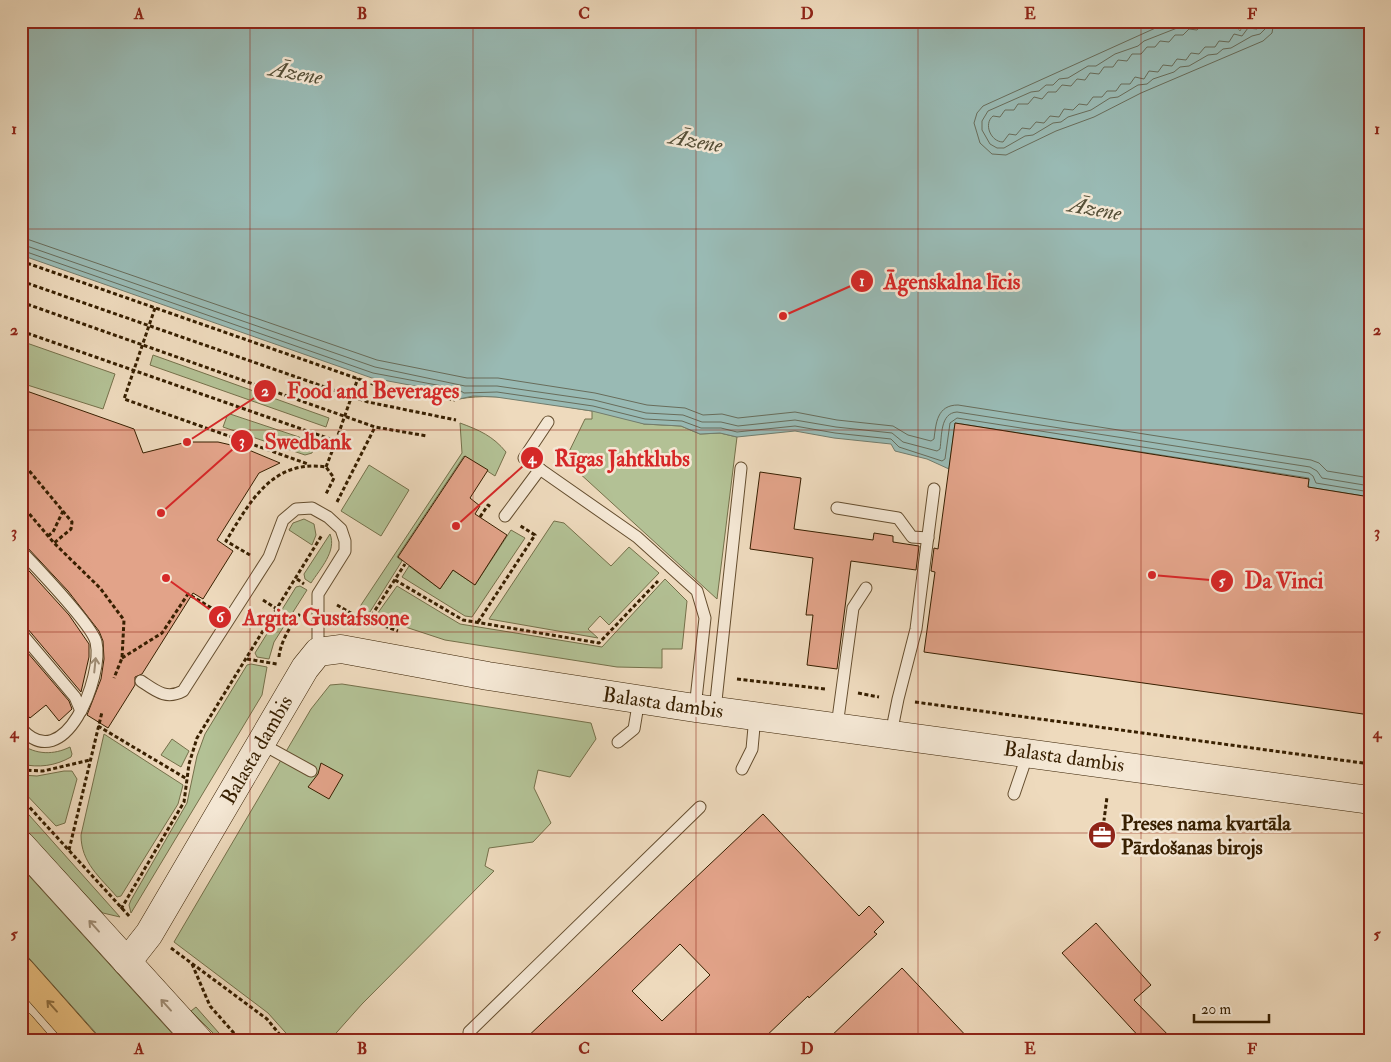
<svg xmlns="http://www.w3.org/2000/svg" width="1391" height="1062" font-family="'IM FELL Double Pica',serif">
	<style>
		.green { fill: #b3c195; stroke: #75704a }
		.water { fill: #99bab4; stroke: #727c6c }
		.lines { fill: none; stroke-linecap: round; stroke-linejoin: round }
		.shore { stroke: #686c5a; stroke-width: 1 }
		.building { fill: #e2a389; stroke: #371f00; fill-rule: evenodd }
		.lane-casing { stroke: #654e2f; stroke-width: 13 }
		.secondary-casing { stroke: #371f00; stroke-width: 29 }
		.primary-casing { stroke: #371f00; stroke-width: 29 }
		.path { stroke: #371f00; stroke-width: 3; stroke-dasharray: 4 2.5; stroke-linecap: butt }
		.lane { stroke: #f4e7d4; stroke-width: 11 }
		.secondary { stroke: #f4e7d4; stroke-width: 28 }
		.primary { stroke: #e7bd7e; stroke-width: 28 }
		.oneway { stroke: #9f8d75 }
		.oneway2 { stroke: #8f6e3f }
		.grid { fill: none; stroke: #8f2418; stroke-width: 1; stroke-opacity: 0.55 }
		.labels { text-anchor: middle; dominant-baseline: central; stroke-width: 5; stroke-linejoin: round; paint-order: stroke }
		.street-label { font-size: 21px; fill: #371f00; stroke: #f4e7d4 }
		.poi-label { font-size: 21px; font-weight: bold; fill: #371f00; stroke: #f4e7d4; text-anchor: start }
		.water-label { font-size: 22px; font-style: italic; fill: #544e36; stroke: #f4e7d4 }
		.leader { fill: none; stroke: #d62828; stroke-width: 2 }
		.callout-dot { fill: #d62828; stroke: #f4e7d4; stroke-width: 2 }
		.mark-label { font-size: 15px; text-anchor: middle; font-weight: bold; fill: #fff }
		.callout-label { font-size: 22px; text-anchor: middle; font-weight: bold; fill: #d62828; stroke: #f4e7d4; stroke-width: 5; stroke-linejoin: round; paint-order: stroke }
		.neatline { fill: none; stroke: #8f2418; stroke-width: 2 }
		.grid-label { font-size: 16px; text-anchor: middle; font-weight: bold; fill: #8f2418 }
	</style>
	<rect width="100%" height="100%" fill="#eedabd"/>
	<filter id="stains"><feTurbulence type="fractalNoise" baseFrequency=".004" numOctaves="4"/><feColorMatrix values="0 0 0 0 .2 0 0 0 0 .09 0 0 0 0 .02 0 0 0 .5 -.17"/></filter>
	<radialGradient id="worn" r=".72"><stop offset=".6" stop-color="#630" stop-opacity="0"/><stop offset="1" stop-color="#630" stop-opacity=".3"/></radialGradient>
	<!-- green -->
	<g class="green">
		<polygon points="21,341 115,374 103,409 21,383"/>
		<polygon points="153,355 329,418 326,427 150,365"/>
		<path d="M480 365 644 424 681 426 700 434 720 433 737 437 717 599 565 460 585 419H592V411C550 405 502 391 459 399Z"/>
		<polygon points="230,414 299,437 311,444 313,450 312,453 305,455 223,427 227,416"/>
		<path d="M460 423C479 430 493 436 506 452L495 476 464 456 397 557 402 561 368 615 357 611 462 453Z"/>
		<polygon points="369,465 409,490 381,536 341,511"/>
		<polygon points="304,519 314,524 316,535 312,545 289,530 293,523"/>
		<polygon points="554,521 564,523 611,566 629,547 659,573 609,625 600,616 588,629 598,638 489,619"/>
		<polygon points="511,530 525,538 472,617 465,616 402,577 409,566 440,589 453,570 475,585"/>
		<path d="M330 534C337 551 320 569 311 583L305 579 304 574Z"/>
		<polygon points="665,579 687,601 682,649 662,649 662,668 617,667 445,640 375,617 397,586 460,624 602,647"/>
		<polygon points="300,586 307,590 274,642 269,659 257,657 255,653 296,587"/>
		<polygon points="251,664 267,667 262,695 131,913 129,905 131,900 187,803 197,756 205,734 247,665"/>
		<polygon points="342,684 591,723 596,739 570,777 538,770 534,788 551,823 533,842 489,848 485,866 494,871 362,1004 329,1041 293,1041 268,1013 174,942 311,709 330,685"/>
		<path d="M104 734 183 785 178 804 121 896 117 897C100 877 81 863 81 835Z"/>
		<polygon points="172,739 189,751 181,767 161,755"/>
		<path d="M21 744C36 755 54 755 70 747L72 754 71 757C55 766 39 768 21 764Z"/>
		<polygon points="64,771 72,771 77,779 65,823 56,826 21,789 21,775 37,776"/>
		<polygon points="21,806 120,917 103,913 96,906 31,836 21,824"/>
		<polygon points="21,867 179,1041 103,1041 21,949"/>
		<polygon points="196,1007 226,1041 221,1041 191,1011"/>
	</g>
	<!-- water -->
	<polygon class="water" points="21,21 1233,21 1240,31 1242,27 1240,21 1250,21 1254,25 1256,21 1370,21 1370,497 1308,487 1309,478 955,423 949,469 927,459 895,451 891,444 834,438 795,431 737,437 720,433 700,434 681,426 644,424 592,411 496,397 473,396 459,399 458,394 372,378 21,255"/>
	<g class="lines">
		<!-- shore -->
		<g class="shore">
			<polyline points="1171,21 983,106 977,113 974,123 980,143 992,154 1006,155 1056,131 1094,117 1141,93 1263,41 1272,33 1274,21"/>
			<polyline points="1195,21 1144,41 1138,46 1115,54 1096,66 1088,66 1068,78 1059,79 1053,85 1046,85 1039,91 1031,92 988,111 982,121 982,130 990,144 997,148 1004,148 1025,136 1033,135 1053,123 1061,122 1068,117 1091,110 1110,98 1118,97 1138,85 1147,84 1153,79 1174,72 1180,67 1189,66 1208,55 1217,54 1223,49 1231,48 1252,36 1260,34 1265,29 1267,21"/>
			<path d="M1213 21 1211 24 1203 23 1197 30 1189 29 1183 35H1175L1169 42 1160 41 1155 47H1147L1141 54H1132L1127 61 1118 60 1113 67H1104L1099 74 1090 73 1085 80 1077 79 1071 86 1062 85 1056 92H1048L1042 99 1034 97 1028 104H1018L1014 110H1005L1000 117 993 116C983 124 991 142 1003 142L1009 134 1016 135 1022 128 1030 129 1036 122 1044 123 1050 116 1059 117 1064 109 1073 110 1079 104 1087 105 1093 97H1102L1107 91H1116L1121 84H1130L1135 77 1144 79 1149 71 1158 72 1163 65 1172 66 1177 59 1186 60 1191 53 1199 54 1205 47H1215L1219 41 1229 42 1234 34 1242 36 1248 28 1257 29 1261 21"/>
			<path d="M21 237 377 360 467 378H498L595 393 647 405 685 408 703 415 722 414 738 418 795 412 837 420 893 426 908 435 931 441 934 439C936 423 937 405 958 405L1311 460 1319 463 1327 471 1370 478"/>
			<path d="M21 244 375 367 465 386H497L594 400 646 413 683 415 702 422H721L738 426 795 420 836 427 892 433 903 442 937 451 940 449C942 436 940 413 957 412L1310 467 1317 471 1322 478 1370 486"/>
			<polyline points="21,250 373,373 458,389 464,393 497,392 593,406 645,419 682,421 701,428 721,428 737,432 795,426 835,433 891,439 899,447 942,461 945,459 950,423 957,418 1309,473 1313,476 1316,483 1370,492"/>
		</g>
	</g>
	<!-- building -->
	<g class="building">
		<polygon points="21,389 134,429 143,453 187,442 218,442 244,448 280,463 259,473 217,540 233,551 203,599 193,593 142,674 135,677 135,685 108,728 87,715 101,679 104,659 103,641 99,631 68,591 26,546 21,544"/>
		<polygon points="955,423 1309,479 1308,487 1370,497 1370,715 924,652 935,572 931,571 934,548 938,549"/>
		<polygon points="465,456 488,470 470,498 480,506 475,514 507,535 475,585 453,570 440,589 398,557"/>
		<polygon points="760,472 801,478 794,529 873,540 874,533 893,536 893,542 919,546 916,570 851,561 837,669 807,665 813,615 806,615 813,558 750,549"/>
		<polygon points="21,562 69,615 89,644 89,657 81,692 27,628 21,626"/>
		<polygon points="21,645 69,701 72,709 59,721 46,705 30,718 21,708"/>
		<polygon points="321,763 343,775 329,799 308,787 318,774"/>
		<path d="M763 814 859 916 869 906 884 922 874 932 877 934 809 998 808 996 761 1041H523ZM680 944 710 975 662 1021 632 991Z"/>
		<polygon points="1096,923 1151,985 1134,1000 1174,1041 1143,1041 1062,953"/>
		<polygon points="902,968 971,1041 826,1041"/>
	</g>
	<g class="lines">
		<defs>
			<g id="lane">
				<polyline points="548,422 524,458 637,537 697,591 705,618 695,708"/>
				<polyline points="837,508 898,518 912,537 928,538"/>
				<polyline points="505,516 540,469"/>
				<path d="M21 551C36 567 92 625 96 642 104 676 64 778 21 728"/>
				<polyline points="21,633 75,697 81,711"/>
				<path d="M141 681C156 691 166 700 183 691L269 557 283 520 296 509 312 508 328 517 341 529 345 541V551L318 594V652"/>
				<polyline points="715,710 741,468"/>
				<polyline points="837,726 853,608 866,588"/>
				<polyline points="891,734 898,699 916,629 934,489"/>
				<polyline points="618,742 634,729 639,699"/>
				<polyline points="262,744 311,771"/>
				<polyline points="742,769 752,749 755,716"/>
				<polyline points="1014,794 1028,753"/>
				<polyline points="470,1041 469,1032 700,807"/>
			</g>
			<g id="secondary">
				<polyline points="21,845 199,1041"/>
				<polyline points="127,962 149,934 305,668 318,652 341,649 488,676 695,708 1370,800"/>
			</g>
			<g id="primary">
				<polyline points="21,971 83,1041"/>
				<polyline points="21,1025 35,1041"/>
			</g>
		</defs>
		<!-- lane casing -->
		<use href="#lane" class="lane-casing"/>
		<!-- secondary casing -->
		<use href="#secondary" class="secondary-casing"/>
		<!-- primary casing -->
		<use href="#primary" class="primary-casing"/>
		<!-- path -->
		<g class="path">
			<polyline points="21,261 373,384 455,400"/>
			<polyline points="21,281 368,402 456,420"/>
			<polyline points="21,302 375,427 427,436"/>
			<polyline points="155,308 124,399 308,464"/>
			<polyline points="21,331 336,441 326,467"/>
			<polyline points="336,441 358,378"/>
			<polyline points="21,461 72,522 71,529 54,543"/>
			<polyline points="337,502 375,427"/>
			<polyline points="21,504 54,543 100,588 124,620 122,658 114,678"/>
			<polyline points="480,517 488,505 491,507"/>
			<polyline points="48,536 53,532 63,511"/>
			<path d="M250 555 226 541C250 502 272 459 326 467L334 478 326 494"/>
			<polyline points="297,579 304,584"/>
			<polyline points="395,580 463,620 599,643 658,581"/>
			<polyline points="263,600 277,609"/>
			<polyline points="337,605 356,616 398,631"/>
			<polyline points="335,615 350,622"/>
			<polyline points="368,621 405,564"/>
			<polyline points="478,622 535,535 519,525"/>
			<path d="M279 657C280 643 291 624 300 614"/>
			<polyline points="122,658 162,633 188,594 215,610"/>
			<polyline points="247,659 277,664"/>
			<polyline points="737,679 825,689"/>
			<polyline points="858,693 879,697"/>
			<polyline points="915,702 1370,764"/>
			<polyline points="98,726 187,779"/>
			<polyline points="21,770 43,771 90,760"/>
			<polyline points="21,798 130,917"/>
			<polyline points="1103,828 1107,797"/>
			<polyline points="69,850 102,712"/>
			<polyline points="121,909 184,802 189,764 197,738 322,535"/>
			<polyline points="171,948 267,1019 285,1041"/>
			<polyline points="192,964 210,1006 241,1041"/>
		</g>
		<!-- lane -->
		<use href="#lane" class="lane"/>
		<!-- secondary -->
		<use href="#secondary" class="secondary"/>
		<!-- primary -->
		<use href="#primary" class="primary"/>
	</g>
	<!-- one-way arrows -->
	<defs><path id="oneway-shaft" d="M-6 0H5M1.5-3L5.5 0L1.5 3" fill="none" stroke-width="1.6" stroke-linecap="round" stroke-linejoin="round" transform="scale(1.25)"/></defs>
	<g class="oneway">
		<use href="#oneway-shaft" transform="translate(95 665) rotate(-84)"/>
		<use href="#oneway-shaft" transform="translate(94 926) rotate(-132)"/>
		<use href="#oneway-shaft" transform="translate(166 1005) rotate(-132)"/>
	</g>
	<use class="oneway2" href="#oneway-shaft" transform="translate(52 1006) rotate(-132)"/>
	<!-- grid -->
	<path class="grid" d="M250 21V1041M473 21V1041M696 21V1041M918 21V1041M1141 21V1041M21 229H1370M21 430H1370M21 632H1370M21 833H1370"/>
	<!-- icons -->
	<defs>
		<symbol id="office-disc" viewBox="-11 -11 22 22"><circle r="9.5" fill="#8f2418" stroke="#f4e7d4"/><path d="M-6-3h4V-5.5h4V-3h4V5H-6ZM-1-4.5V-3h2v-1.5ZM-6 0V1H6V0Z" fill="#fff"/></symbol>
	</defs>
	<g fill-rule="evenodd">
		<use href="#office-disc" x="1086" y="819" width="32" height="32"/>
	</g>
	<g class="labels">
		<!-- street labels -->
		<g class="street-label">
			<text transform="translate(663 703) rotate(8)">Balasta dambis</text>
			<text transform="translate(257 750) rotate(-60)">Balasta dambis</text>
			<text transform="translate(1064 757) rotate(8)">Balasta dambis</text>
		</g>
		<!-- poi labels -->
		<g class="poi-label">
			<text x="1121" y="823">Preses nama kvartāla<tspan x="1121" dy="24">Pārdošanas birojs</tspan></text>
		</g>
		<!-- water labels -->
		<g class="water-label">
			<text transform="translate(296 73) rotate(10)">Āzene</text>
			<text transform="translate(696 141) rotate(10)">Āzene</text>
			<text transform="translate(1095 209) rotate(10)">Āzene</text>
		</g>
	</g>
	<!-- callouts -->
	<path class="leader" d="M783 316L862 281M187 442L265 391M161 513L242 441M456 526L532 458M1152 575L1222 581M166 578L220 617"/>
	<g class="callout-dot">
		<circle cx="783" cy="316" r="5"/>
		<circle cx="187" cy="442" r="5"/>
		<circle cx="161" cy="513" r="5"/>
		<circle cx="456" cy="526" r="5"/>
		<circle cx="1152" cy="575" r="5"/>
		<circle cx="166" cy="578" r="5"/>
		<circle cx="862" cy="281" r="12"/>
		<circle cx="265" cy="391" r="12"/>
		<circle cx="242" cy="441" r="12"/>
		<circle cx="532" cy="458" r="12"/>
		<circle cx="1222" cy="581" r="12"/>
		<circle cx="220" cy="617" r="12"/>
	</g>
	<g class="mark-label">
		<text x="862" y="286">1</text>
		<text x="265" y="396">2</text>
		<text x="242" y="446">3</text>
		<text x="532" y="463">4</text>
		<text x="1222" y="586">5</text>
		<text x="220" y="622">6</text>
	</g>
	<g class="callout-label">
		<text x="952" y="289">Āgenskalna līcis</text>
		<text x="373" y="398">Food and Beverages</text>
		<text x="308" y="449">Swedbank</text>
		<text x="622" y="466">Rīgas Jahtklubs</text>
		<text x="1284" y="588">Da Vinci</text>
		<text x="326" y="625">Argita Gustafssone</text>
	</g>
	<!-- margin -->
	<rect width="1391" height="1062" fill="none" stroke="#eedabd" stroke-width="55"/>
	<!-- scale -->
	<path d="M1194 1014v8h75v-8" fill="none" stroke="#371f00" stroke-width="2.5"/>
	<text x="1201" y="1014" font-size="15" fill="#371f00" stroke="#f4e7d4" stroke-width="4" paint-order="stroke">20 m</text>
	<rect x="28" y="28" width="1336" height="1006" class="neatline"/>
	<g class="grid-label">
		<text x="139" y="19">A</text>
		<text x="362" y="19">B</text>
		<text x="584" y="19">C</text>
		<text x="807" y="19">D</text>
		<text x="1030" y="19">E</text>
		<text x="1252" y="19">F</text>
		<text x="14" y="134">1</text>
		<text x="1377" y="134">1</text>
		<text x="14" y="335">2</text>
		<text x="1377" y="335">2</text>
		<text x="14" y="537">3</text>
		<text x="1377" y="537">3</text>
		<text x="14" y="738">4</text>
		<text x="1377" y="738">4</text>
		<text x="14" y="939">5</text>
		<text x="1377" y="939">5</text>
		<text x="139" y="1054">A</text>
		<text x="362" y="1054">B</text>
		<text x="584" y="1054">C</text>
		<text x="807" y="1054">D</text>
		<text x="1030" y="1054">E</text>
		<text x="1252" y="1054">F</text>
	</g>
	<rect width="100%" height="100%" filter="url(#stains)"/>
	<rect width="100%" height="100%" fill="url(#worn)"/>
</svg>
